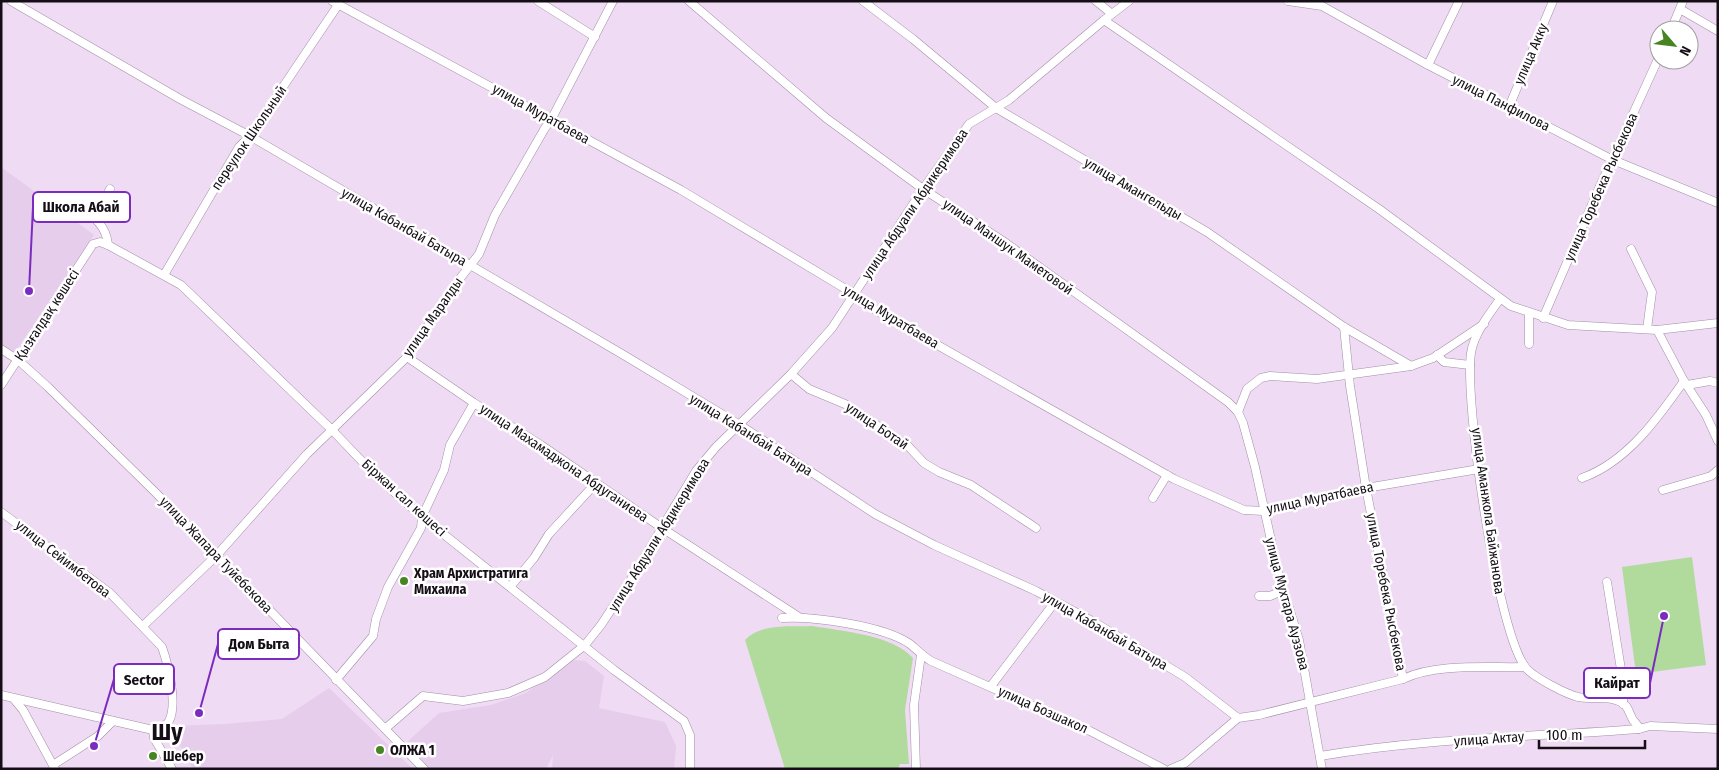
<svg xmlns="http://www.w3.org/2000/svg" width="1719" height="770" font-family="'Fira Sans Condensed',sans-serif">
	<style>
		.built { fill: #e6cdeb }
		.green { fill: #b0db9d }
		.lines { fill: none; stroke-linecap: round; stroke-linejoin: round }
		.minor-casing { stroke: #a28fa6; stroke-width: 9 }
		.minor { stroke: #fff; stroke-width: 8 }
		.poi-dot { fill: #478422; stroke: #fff; stroke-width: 2 }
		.labels { text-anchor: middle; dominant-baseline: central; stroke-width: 5; stroke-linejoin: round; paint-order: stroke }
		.street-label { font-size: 14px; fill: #150e17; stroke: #fff }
		.poi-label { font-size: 14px; font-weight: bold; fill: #150e17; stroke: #fff; text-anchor: start }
		.town-label { font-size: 24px; font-weight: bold; fill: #150e17; stroke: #fff }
		.leader { fill: none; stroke: #7b2cbf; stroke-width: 2 }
		.callout-dot { fill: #7b2cbf; stroke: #fff; stroke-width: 2 }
		.callout { fill: #fff; stroke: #7b2cbf; stroke-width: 2 }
		.callout-label { font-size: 15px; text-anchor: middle; font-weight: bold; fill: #150e17 }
	</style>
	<rect width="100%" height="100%" fill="#efdbf3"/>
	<!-- built -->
	<g class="built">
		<polygon points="1,167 94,235 13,355 1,347"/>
		<polygon points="570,660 585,661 604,676 599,708 665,722 676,746 674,769 552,769 553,755 546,769 430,769 406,743 439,713 491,705 526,693"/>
		<polygon points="329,688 413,769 193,769 177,740 176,726 224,724 282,719"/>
	</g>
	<!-- green -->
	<g class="green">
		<polygon points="1692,557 1706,665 1636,674 1622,567"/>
		<path d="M812 626C842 631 893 635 913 658L905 710 909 764H900L898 769H785L745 640C761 623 790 627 812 626Z"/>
	</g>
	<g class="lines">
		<defs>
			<g id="minor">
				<path d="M11 1 180 99 250 136 622 354 740 425 875 514 934 545 1036 591 1094 622 1185 677 1238 718 1259 715 1403 679C1436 663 1488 668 1525 667"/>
				<polyline points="332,1 681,190 854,294 865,304 1174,479 1244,510 1264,511 1366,488 1479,469"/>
				<polyline points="538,1 595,37"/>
				<polyline points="689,1 826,118 923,189 1003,241 1228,402 1238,412 1243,423 1255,467 1278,572 1299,640 1322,769"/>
				<polyline points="863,1 913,39 996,108 1207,232 1344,327 1411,366"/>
				<polyline points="1096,1 1112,14"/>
				<polyline points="1288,1 1322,6 1428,65 1613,160 1718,203"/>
				<polyline points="1680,9 1718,31"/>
				<polyline points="1104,20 1379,209 1511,306 1568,325 1657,330 1718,323"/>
				<polyline points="1671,30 1683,1"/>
				<polyline points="1428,65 1459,1"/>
				<polyline points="1509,107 1553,1"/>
				<path d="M70 201C88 214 106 221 108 245"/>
				<polyline points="94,218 110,189"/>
				<polyline points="1631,249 1652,292 1647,329"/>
				<polyline points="164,275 239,147 250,136 338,5"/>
				<path d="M1500 299C1489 314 1474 334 1471 353 1464 400 1497 633 1526 668 1533 677 1566 694 1578 697 1593 700 1615 694 1626 706 1629 710 1630 715 1633 720 1635 723 1638 724 1639 729"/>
				<polyline points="1543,318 1600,186 1659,57"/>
				<polyline points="1344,327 1350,386 1366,488 1403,679"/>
				<polyline points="1657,330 1684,381 1706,415 1718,441"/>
				<polyline points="1529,344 1529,313"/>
				<polyline points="1,349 18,360 48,387 156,493 424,769"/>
				<polyline points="1437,355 1444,362 1470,365"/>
				<polyline points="407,357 474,403 541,445 662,528 799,617"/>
				<polyline points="791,374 809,389 845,404 908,446 924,463 939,472 971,485 1036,528"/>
				<polyline points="1,385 93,244 100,242 108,245 181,285 332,430 378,478 422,517 614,670 684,721 690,735 690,769"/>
				<polyline points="1687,385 1710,381 1718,383"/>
				<polyline points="1238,412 1247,389 1261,378 1270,376 1317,379 1411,366 1433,358 1484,324"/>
				<path d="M1582 478C1627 462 1658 418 1684 381"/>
				<polyline points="1663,490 1711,476 1718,470"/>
				<polyline points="1153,498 1167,475"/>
				<path d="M1 512 110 593 162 647C168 664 178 704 169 721 166 727 159 728 153 730"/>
				<polyline points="1607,582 1623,682 1623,704"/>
				<polyline points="511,586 534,558 549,534 596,483"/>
				<polyline points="1259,596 1270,596 1284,590"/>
				<path d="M782 618C814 616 884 626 910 644 917 650 923 656 931 661L1090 731 1164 769"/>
				<polyline points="143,626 217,555 307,454 407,357 458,281 479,254 495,215 545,128 551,120 613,1"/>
				<polyline points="336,680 373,636 376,619 388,587 421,528 422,517 444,470 450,445 474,403"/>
				<polyline points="991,686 1055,602"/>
				<polyline points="1,695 153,730"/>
				<polyline points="13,698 23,710 55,769"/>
				<polyline points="386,728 423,696 463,701 508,693 545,677 585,645 601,625 630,581 696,471 716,447 791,374 832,328 923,189 969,124 1009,100 1104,20 1129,1"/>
				<polyline points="153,730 154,738 172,769"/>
				<path d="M1320 756C1425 738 1533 737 1639 729L1650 726 1718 729"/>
				<polyline points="53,765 98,736 113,721"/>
				<polyline points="916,769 914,705 921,655"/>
				<polyline points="1171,769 1185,763 1238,718"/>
			</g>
		</defs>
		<!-- minor casing -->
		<use href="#minor" class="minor-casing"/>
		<!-- minor -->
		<use href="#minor" class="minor"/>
	</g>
	<!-- markers -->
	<g class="poi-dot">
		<circle cx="404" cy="581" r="5"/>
		<circle cx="380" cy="750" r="5"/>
		<circle cx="153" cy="756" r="5"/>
	</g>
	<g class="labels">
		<!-- street labels -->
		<g class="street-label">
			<text transform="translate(1531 54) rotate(-67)">улица Акку</text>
			<text transform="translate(1501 103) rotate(27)">улица Панфилова</text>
			<text transform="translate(541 114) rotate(29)">улица Муратбаева</text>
			<text transform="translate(249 138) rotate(-56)">переулок Школьный</text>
			<text transform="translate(1601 187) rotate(-66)">улица Торебека Рысбекова</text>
			<text transform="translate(1133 189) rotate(30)">улица Амангельды</text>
			<text transform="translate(915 204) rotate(-56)">улица Абдуали Абдикеримова</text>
			<text transform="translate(404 227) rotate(30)">улица Кабанбай Батыра</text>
			<text transform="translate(1008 247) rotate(35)">улица Маншук Маметовой</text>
			<text transform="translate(47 315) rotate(-57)">Қызғалдақ көшесі</text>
			<text transform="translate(433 317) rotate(-55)">улица Маралды</text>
			<text transform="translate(891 317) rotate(31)">улица Муратбаева</text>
			<text transform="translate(877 426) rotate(34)">улица Ботай</text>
			<text transform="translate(751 435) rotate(32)">улица Кабанбай Батыра</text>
			<text transform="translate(564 463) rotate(34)">улица Махамаджона Абдуганиева</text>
			<text transform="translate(404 498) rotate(42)">Біржан сал көшесі</text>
			<text transform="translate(1320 498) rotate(-12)">улица Муратбаева</text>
			<text transform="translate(1488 511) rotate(82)">улица Аманжола Байжанова</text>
			<text transform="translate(659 535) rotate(-58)">улица Абдуали Абдикеримова</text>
			<text transform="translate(216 555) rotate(46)">улица Жапара Туйебекова</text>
			<text transform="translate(63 559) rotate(38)">улица Сейимбетова</text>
			<text transform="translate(1386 592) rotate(79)">улица Торебека Рысбекова</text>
			<text transform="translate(1287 604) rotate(75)">улица Мухтара Ауэзова</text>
			<text transform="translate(1105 631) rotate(30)">улица Кабанбай Батыра</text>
			<text transform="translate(1043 710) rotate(24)">улица Бозшакол</text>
			<text transform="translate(1489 739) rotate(-4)">улица Актау</text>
		</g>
		<!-- poi labels -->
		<g class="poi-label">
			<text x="414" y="573">Храм Архистратига<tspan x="414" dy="16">Михаила</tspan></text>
			<text x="390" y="750">ОЛЖА 1</text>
			<text x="163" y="756">Шебер</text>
		</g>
		<!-- town labels -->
		<g class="town-label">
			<text x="167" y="732">Шу</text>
		</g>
	</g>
	<!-- callouts -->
	<path class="leader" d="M29 291L33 207M199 713L218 644M94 746L114 679M1664 616L1650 683"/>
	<g class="callout-dot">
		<circle cx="29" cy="291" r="5"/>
		<circle cx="199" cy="713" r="5"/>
		<circle cx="94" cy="746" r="5"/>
		<circle cx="1664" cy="616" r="5"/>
	</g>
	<g class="callout">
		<rect x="33" y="192" width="97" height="30" rx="5"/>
		<rect x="218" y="629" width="81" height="30" rx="5"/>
		<rect x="114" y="664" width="60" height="30" rx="5"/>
		<rect x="1584" y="668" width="66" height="30" rx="5"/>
	</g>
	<g class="callout-label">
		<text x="81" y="212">Школа Абай</text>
		<text x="259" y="649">Дом Быта</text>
		<text x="144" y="685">Sector</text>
		<text x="1617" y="688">Кайрат</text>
	</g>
	<!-- border -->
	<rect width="1719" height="770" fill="none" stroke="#150e17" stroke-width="5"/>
	<!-- north arrow -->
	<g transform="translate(1674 45) rotate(118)"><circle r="24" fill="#ffffff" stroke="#a19fa2"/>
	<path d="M0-4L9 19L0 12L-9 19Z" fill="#478422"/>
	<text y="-8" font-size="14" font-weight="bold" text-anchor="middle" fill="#150e17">N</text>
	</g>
	<!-- scale -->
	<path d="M1539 740v8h106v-8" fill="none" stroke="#150e17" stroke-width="2.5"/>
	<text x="1546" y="740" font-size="15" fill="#150e17" stroke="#ffffff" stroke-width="4" paint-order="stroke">100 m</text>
</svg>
